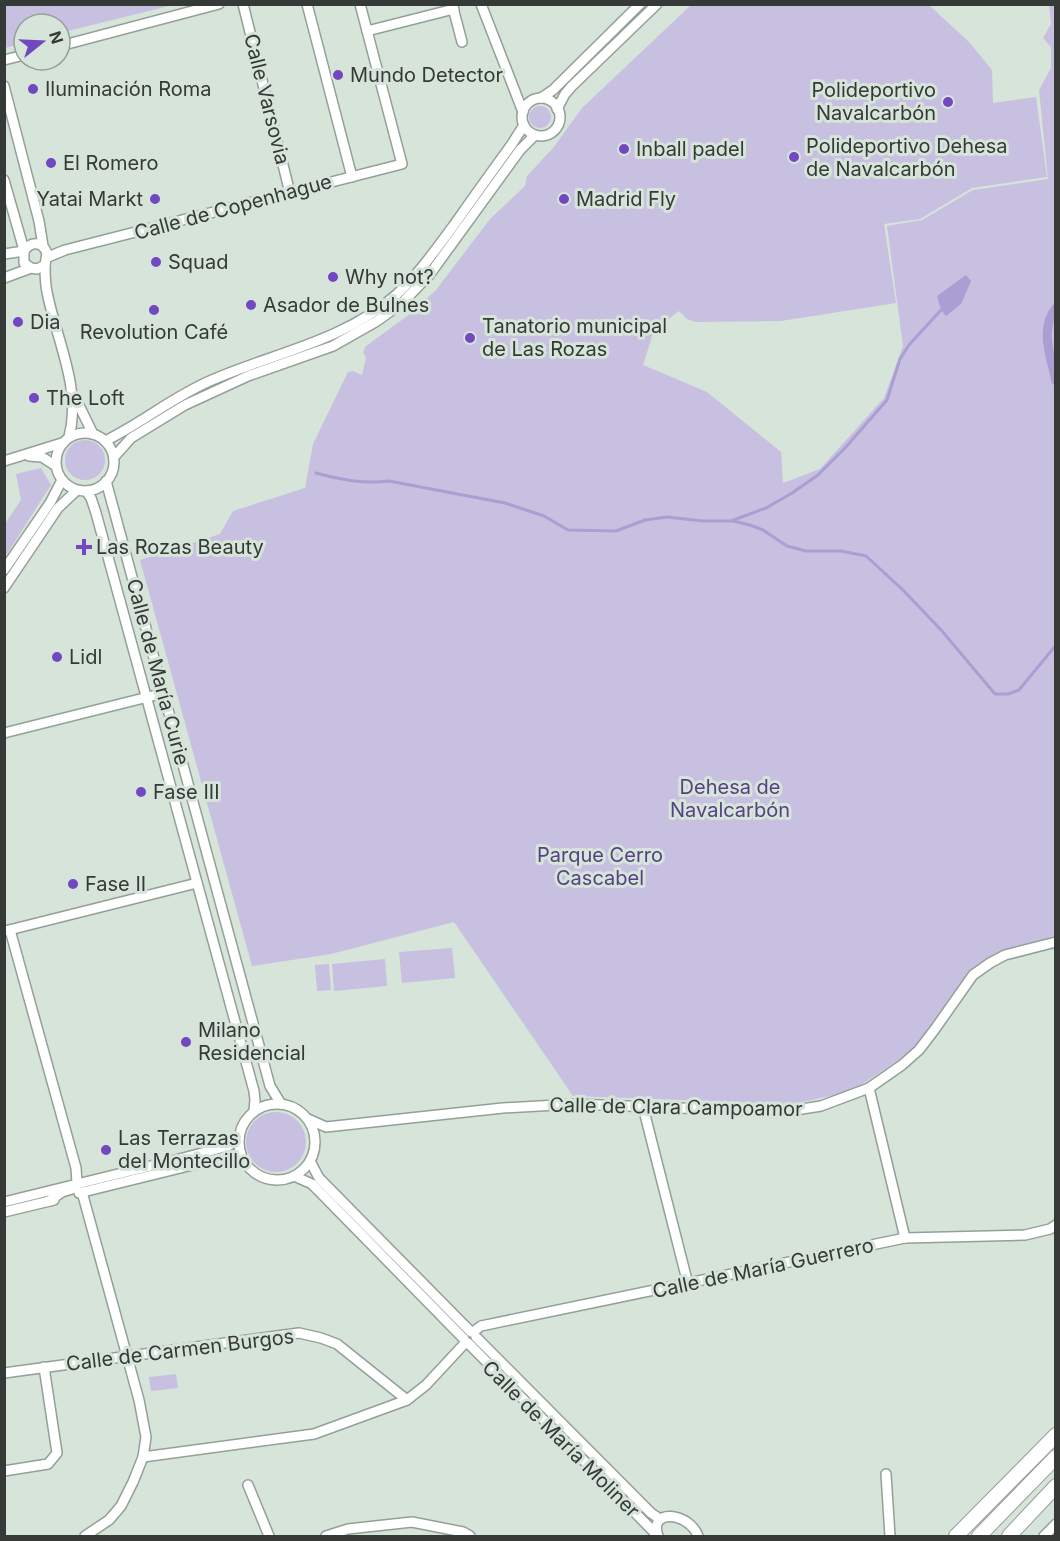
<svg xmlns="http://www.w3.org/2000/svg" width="1060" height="1541" font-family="Inter,sans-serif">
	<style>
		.green { fill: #c7c0e1 }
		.water { fill: #ab9ed2 }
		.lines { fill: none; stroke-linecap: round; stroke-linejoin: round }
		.stream { stroke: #ab9ed2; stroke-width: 3 }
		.canal { stroke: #ab9ed2; stroke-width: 9 }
		.minor-casing { stroke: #93a097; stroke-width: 12 }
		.highway-casing { stroke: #93a097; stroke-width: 16 }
		.minor { stroke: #fff; stroke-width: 9 }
		.highway { stroke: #fff; stroke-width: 14 }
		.poi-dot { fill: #7248c1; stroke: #d6e4da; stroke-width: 2 }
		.labels { text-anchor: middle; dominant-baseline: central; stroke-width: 6; stroke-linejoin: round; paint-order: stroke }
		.poi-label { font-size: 20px; fill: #353a36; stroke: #d6e4da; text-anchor: start }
		.street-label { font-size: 20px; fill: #353a36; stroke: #d6e4da }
		.park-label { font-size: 20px; fill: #554283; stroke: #d6e4da }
	</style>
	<rect width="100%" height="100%" fill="#d6e4da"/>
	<!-- green -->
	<g class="green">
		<polygon points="5,4 173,4 173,5 60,33 60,24 24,24 24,43 5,48"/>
		<polygon points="691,5 929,5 970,43 992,70 993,103 1036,97 1047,177 972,188 920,219 884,224 896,303 781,321 696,322 687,319 679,311 654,330 643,365 707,392 781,452 783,483 820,469 884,398 903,346 887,226 922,220 973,190 1048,179 1039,90 1051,68 1051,47 1043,38 1051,24 1049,5 1055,5 1055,937 979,963 913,1050 852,1091 794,1104 573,1096 454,922 331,954 252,966 140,560 220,534 233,511 305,488 313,444 348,372 353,371 362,375 366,358 363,352 366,346 410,314 436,290 490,219 525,186 527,176 553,148 582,108"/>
		<circle cx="540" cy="117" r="11"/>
		<circle cx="85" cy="460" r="20"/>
		<polygon points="41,468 51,485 5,557 5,524 21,500 16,474"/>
		<polygon points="452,948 455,978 402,983 399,952"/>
		<polygon points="385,959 387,986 334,991 332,964"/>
		<polygon points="329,964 331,990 317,991 315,965"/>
		<circle cx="276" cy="1142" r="30"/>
		<polygon points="176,1374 178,1388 151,1391 149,1377"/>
	</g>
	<!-- water -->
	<polygon class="water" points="966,275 971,281 961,304 946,316 941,310 937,296"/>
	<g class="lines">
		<!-- stream -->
		<g class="stream">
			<path d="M316 473C342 480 363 484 389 481L505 503 544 516 568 530 616 531 645 520 667 517 703 521H731L766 508 792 493 818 475 845 448 887 400 900 359 909 345 941 310"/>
			<polyline points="733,521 750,525 763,530 787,546 806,551 841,551 866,556 903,590 942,631 995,694 1008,694 1019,690 1056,645"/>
		</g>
		<!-- canal -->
		<path class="canal" d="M1056 308C1039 329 1051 358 1056 381"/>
		<defs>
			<g id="minor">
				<polyline points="243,4 290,193"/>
				<polyline points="307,4 352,177"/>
				<polyline points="452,4 462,42"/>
				<polyline points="481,4 523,112"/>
				<polyline points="367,31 454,9"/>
				<polyline points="60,46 219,4"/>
				<polyline points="4,60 24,55"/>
				<polyline points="4,86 39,221 43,246"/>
				<polyline points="541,98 553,90 640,4"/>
				<circle cx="541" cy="117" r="19"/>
				<polyline points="557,109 565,94 572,86 657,4"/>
				<polyline points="4,180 24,250"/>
				<polyline points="4,254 24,251"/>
				<polyline points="48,257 65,250 402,164 360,4"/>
				<path d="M45 265C45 274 45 283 47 292 56 339 82 388 69 437"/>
				<path d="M4 278 31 268 37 269 45 265 47 253C42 241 31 241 24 251V263L31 268"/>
				<polyline points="75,397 93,434"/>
				<circle cx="85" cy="462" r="29"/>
				<path d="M105 441C142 423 174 396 212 380 274 353 344 341 396 295 419 274 436 249 454 225 473 198 493 170 512 144L524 125"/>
				<polyline points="29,456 42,457 56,466"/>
				<polyline points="114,457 131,438 185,405 248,376 333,346 377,321 402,303 430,274 520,150 535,135"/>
				<polyline points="4,461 62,443"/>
				<polyline points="106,481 270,1086 281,1104"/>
				<polyline points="86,491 91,498 96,513 254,1091 255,1100 254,1111"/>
				<polyline points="4,570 50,503 62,480"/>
				<polyline points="4,588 58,508 77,490"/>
				<polyline points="4,733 164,693"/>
				<polyline points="10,930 76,1168 77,1183 75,1188 62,1192 49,1201"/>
				<polyline points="5,931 197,883"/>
				<polyline points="869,1088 905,1238"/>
				<circle cx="277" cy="1142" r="38"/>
				<polyline points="643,1107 688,1284"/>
				<polyline points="308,1119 326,1127 503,1108 575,1104 783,1112 821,1106 869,1088 902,1065 919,1050 935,1029 973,975 990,963 1005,955 1056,942"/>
				<polyline points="310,1161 319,1178 471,1332"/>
				<polyline points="294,1176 312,1184 464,1339"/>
				<polyline points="82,1192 139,1400 146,1437 143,1457 133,1482 121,1506 109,1520 85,1536"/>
				<polyline points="79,1193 225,1157 237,1158 244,1163"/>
				<polyline points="4,1202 183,1158 228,1146 238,1140"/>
				<polyline points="4,1212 54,1200"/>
				<polyline points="473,1332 481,1326 905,1238 1025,1235 1050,1229 1056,1225"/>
				<polyline points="476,1337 651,1513 660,1519"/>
				<polyline points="468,1343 656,1534"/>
				<polyline points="4,1373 299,1333 321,1338 337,1344 407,1400"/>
				<polyline points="143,1457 314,1434 407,1400 426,1385 466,1342"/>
				<polyline points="4,1471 48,1464 57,1453 44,1367"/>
				<polyline points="886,1474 890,1536"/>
				<polyline points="248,1485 269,1536"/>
				<polyline points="326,1536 348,1529 412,1522 463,1532 470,1536"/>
				<path d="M658 1536C648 1507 690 1513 698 1536"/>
				<polyline points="1044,1536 1056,1524"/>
			</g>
			<g id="highway">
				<polyline points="956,1536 1056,1435"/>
				<polyline points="979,1536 1056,1457"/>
				<polyline points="1009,1536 1056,1486"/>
			</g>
		</defs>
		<!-- minor casing -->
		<use href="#minor" class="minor-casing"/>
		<!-- highway casing -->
		<use href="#highway" class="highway-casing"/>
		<!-- minor -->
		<use href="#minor" class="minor"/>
		<!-- highway -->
		<use href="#highway" class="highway"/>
	</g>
	<!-- markers -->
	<g class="poi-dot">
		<circle cx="338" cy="75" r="6"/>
		<circle cx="33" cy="89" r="6"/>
		<circle cx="948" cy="102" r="6"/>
		<circle cx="624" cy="149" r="6"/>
		<circle cx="794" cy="157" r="6"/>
		<circle cx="51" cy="163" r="6"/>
		<circle cx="155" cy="199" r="6"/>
		<circle cx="564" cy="199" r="6"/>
		<circle cx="156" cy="262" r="6"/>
		<circle cx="333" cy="277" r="6"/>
		<circle cx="251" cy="305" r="6"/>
		<circle cx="154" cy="310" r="6"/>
		<circle cx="18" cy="322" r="6"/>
		<circle cx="470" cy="338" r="6"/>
		<circle cx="34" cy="398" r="6"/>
		<path d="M81 538h6v6h6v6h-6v6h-6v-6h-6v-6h6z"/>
		<circle cx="57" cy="657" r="6"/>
		<circle cx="141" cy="792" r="6"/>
		<circle cx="73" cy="884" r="6"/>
		<circle cx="186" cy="1042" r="6"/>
		<circle cx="106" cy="1150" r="6"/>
	</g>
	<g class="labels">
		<!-- poi labels -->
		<g class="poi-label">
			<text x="350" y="75">Mundo Detector</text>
			<text x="45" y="89">Iluminación Roma</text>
			<text x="936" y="90" text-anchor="end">Polideportivo<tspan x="936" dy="23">Navalcarbón</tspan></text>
			<text x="806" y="146">Polideportivo Dehesa<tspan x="806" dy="23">de Navalcarbón</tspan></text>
			<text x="636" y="149">Inball padel</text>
			<text x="63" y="163">El Romero</text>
			<text x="143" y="199" text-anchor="end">Yatai Markt</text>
			<text x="576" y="199">Madrid Fly</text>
			<text x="168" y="262">Squad</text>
			<text x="345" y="277">Why not?</text>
			<text x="263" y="305">Asador de Bulnes</text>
			<text x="30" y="322">Dia</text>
			<text x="482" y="326">Tanatorio municipal<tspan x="482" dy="23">de Las Rozas</tspan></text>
			<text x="154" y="332" text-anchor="middle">Revolution Café</text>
			<text x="46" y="398">The Loft</text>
			<text x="96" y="547">Las Rozas Beauty</text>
			<text x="69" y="657">Lidl</text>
			<text x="153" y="792">Fase III</text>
			<text x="85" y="884">Fase II</text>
			<text x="198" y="1030">Milano<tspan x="198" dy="23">Residencial</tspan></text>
			<text x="118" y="1138">Las Terrazas<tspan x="118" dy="23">del Montecillo</tspan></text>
		</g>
		<!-- street labels -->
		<g class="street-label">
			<text transform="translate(267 99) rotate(76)">Calle Varsovia</text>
			<text transform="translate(233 207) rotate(-15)">Calle de Copenhague</text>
			<text transform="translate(158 672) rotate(75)">Calle de María Curie</text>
			<text transform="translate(676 1107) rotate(1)">Calle de Clara Campoamor</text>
			<text transform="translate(763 1268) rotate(-12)">Calle de María Guerrero</text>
			<text transform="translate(180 1350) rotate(-7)">Calle de Carmen Burgos</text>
			<text transform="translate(561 1439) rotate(45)">Calle de María Moliner</text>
		</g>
		<!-- park labels -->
		<g class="park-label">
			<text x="730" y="787">Dehesa de<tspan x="730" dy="23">Navalcarbón</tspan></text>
			<text x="600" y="855">Parque Cerro<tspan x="600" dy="23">Cascabel</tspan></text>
		</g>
	</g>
	<!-- border -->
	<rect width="1060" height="1541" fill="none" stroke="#353a36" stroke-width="12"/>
	<!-- north arrow -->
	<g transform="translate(42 42) rotate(72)"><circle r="28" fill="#d6e4da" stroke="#96a098" stroke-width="1.5"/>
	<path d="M0-4.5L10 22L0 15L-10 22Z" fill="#7248c1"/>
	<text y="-9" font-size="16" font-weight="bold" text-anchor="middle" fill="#353a36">N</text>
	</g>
</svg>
